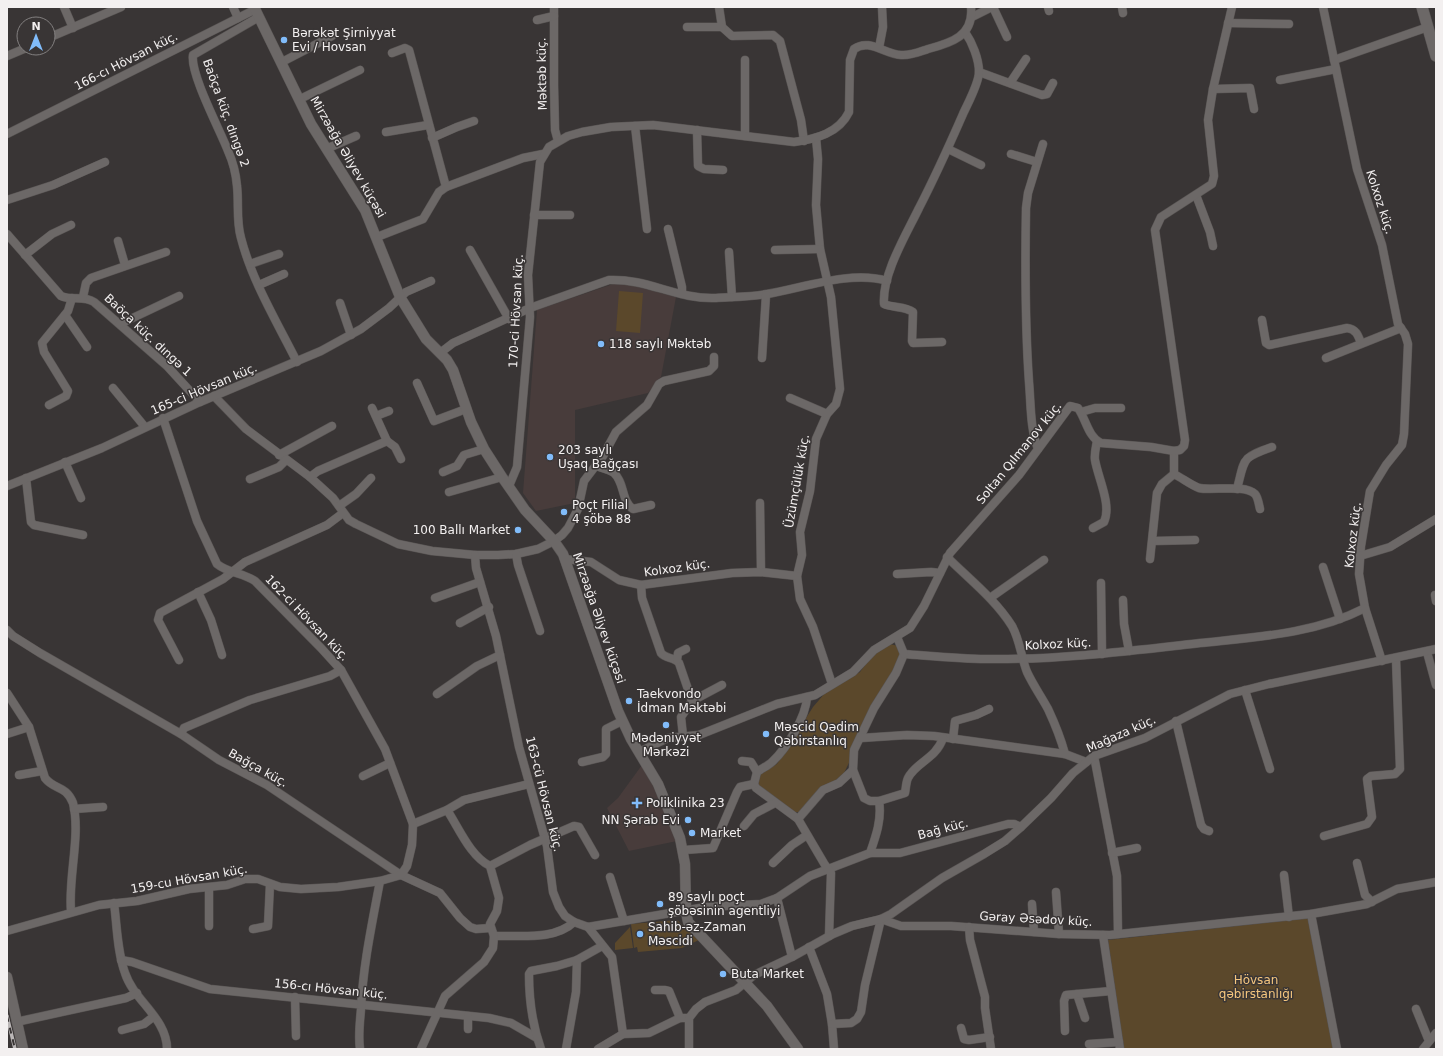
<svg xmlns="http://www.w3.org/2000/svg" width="1443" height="1056" font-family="'DejaVu Sans',sans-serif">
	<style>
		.built { fill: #483c3b }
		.green { fill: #5b482b }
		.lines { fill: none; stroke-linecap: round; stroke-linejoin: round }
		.minor-casing { stroke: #585453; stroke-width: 9 }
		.tertiary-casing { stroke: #585453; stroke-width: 11 }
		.secondary-casing { stroke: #585453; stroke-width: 12 }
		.minor { stroke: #6c6867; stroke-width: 8 }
		.tertiary { stroke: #6c6867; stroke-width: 10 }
		.secondary { stroke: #6c6867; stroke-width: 11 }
		.rail-casing { stroke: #bbb7b7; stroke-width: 3.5 }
		.rail { stroke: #393535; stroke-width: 2; stroke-dasharray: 6; stroke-linecap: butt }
		.poi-dot { fill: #81bcfa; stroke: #393535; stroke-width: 1.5 }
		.labels { text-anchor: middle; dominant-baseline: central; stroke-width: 3; stroke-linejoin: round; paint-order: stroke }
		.poi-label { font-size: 12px; fill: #f3f0f0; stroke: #393535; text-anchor: start }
		.street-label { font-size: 12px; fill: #f3f0f0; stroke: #393535 }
		.park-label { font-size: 12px; fill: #f5c67e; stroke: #393535 }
	</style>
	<rect width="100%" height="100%" fill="#393535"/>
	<!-- built -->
	<g class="built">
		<polygon points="623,283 676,297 661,377 648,393 575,410 575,503 536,511 523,493 537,310 613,284"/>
		<polygon points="642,765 654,788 677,841 629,851 607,808 618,798"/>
	</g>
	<!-- green -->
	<g class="green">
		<polygon points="619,291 643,293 640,333 616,331"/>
		<polygon points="890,644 898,646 900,653 898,662 844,773 799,812 794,812 758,785 760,774 777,764 813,707 825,693 860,672 875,651"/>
		<polygon points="1309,918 1333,1049 1124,1049 1108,940"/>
		<polygon points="677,920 699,940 682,948 638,952 637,947 634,948 631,924"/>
		<polygon points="630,927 633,948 615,950 615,943"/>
	</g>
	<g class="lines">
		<defs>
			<g id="minor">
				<polyline points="64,7 73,28"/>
				<polyline points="233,7 238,18"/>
				<polyline points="554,7 554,85 555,130 558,141"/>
				<polyline points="719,7 722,27 732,36 773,35 780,41 801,120 804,141"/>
				<polyline points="993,7 1007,37"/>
				<polyline points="1048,7 1049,11"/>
				<polyline points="1122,7 1123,13"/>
				<path d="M259 17 193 55C190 74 220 130 228 151 233 162 236 174 237 186 239 203 236 221 241 238 252 281 277 322 297 362"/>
				<polyline points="972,17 992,7"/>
				<polyline points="537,20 554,16"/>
				<polyline points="1228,23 1289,24"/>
				<polyline points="687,27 722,27"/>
				<polyline points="48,38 121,7"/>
				<polyline points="879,48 883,27 882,7"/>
				<polyline points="392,53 405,48 409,50 446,187"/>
				<polyline points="7,56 26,48"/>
				<polyline points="745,60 745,136"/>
				<polyline points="1334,60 1428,27"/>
				<polyline points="282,62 332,36"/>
				<polyline points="979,72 1042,95 1047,94 1053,83"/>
				<polyline points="1280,80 1336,69"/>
				<polyline points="1010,83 1026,59"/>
				<polyline points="1213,89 1250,88 1254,109"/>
				<polyline points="300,99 360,70"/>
				<polyline points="635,126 647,229"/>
				<polyline points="697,130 698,166 704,169 723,170"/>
				<polyline points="386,132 428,125"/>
				<polyline points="7,134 256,9"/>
				<polyline points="432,138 457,127 474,121"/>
				<polyline points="816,138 818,159 816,205 820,249 831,297 840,389 836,404 827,414 816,439 810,491 800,532 802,555 797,576 800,599 813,627 832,684"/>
				<polyline points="326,149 356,136"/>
				<polyline points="948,149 981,165"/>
				<polyline points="1011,154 1037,162"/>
				<polyline points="1196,195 1210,232 1213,246"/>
				<polyline points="7,200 53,185 105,162"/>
				<polyline points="534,215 570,215"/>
				<polyline points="668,229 682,287 682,294"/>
				<path d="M7 234 61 296C72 301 83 295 94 302L167 366 200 402"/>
				<polyline points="377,237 423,219 439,192 446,187 523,158 543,154"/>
				<polyline points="118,241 125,265"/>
				<polyline points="470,250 509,319"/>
				<polyline points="775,250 820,249"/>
				<polyline points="729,252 732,297"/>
				<polyline points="25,255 52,234 71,225"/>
				<polyline points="250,264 279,254"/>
				<polyline points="259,285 284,274"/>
				<polyline points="83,297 86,283 91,278 166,252"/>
				<polyline points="340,303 351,335"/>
				<polyline points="65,315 87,347"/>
				<path d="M1262 320 1266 343 1269 345 1347 328C1356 329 1358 335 1361 343"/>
				<polyline points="120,324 179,296"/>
				<path d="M942 342 913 343 912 341 913 312C905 306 893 308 884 304 882 274 906 235 919 208 935 177 949 146 963 114 968 103 979 83 979 72 979 59 972 42 965 32"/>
				<path d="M440 353 453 343 530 308 609 280C646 278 679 300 716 298 733 297 751 297 767 294 803 288 851 270 887 281"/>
				<polyline points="762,358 766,295"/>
				<polyline points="1326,358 1401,328"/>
				<polyline points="417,383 434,421 466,409"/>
				<polyline points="113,388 145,427"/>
				<polyline points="214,396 246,429 310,477 333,498 349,520 356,524 398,544 432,551 475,555 498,555 516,554 538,549 554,541 562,535 568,528 578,509 584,481 603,456 616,432 647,405 659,384 664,381 709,371 714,366 714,357"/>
				<polyline points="790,398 827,414"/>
				<polyline points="49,405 66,396 68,391 44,352 42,343 68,311 72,298"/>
				<polyline points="1081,412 1095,408 1121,408"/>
				<polyline points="376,416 389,411"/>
				<polyline points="387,441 395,447 401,459"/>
				<path d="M1038 449C1030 428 1031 405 1029 382 1025 324 1025 266 1026 208L1028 193 1043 144"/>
				<path d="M1174 451V474C1182 478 1191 485 1199 488 1212 491 1245 484 1255 494 1258 497 1259 505 1260 509"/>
				<polyline points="279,455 332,426"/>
				<polyline points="65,462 81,498"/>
				<path d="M596 466C602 468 610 470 614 473 625 483 621 501 633 509L651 505"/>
				<polyline points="443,472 457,466 464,455 484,449"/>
				<polyline points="310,477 318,471 387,441 372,408"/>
				<polyline points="26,478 31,522 34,525 83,535"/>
				<polyline points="250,479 279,467 286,460"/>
				<polyline points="7,486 102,448 200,402 321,351 361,329 389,308 406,292 431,281"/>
				<path d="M509 486 517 467 530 317 528 275 540 162 549 147 568 136 582 132 611 127 653 125 794 142C816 139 839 133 849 112L850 60 854 49C869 38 884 54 901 55 910 56 919 52 928 49 951 43 974 36 971 7"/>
				<path d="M1237 489C1245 458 1241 458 1272 447"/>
				<polyline points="449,492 502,477"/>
				<polyline points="760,503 761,572"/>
				<polyline points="339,506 356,494 371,478"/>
				<path d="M1093 528 1104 522C1112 505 1098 478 1095 460 1094 454 1096 447 1097 441"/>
				<polyline points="1153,541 1195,540"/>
				<polyline points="516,554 518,565 540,631"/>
				<path d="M475 555 476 568 496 636 519 747 547 846 553 892 559 907 565 916 574 922 588 927 706 907 761 904 777 898 810 876 870 853C876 836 882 819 879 801H870L864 798 853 770 854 750 874 708 896 673 904 654C931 656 959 659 986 659 1058 660 1129 651 1200 643 1256 637 1315 634 1365 608L1359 574 1361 546 1370 491 1386 465 1402 445 1404 434 1408 344 1405 334 1398 324 1382 245 1357 169 1323 7"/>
				<polyline points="1360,556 1390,547 1436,519"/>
				<path d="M947 557C969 579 995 599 1012 626 1020 640 1021 657 1027 672 1033 685 1041 696 1048 709 1055 724 1061 739 1065 754"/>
				<polyline points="565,559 591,562 619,580 641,585 732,573 761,572 797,576"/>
				<polyline points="1150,559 1157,493 1162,484 1174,474"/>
				<polyline points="1323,567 1340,619"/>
				<polyline points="897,574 931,572 940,573"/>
				<polyline points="1101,583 1102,654"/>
				<path d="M641 585 642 598 661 653C666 659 674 657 679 663L692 701 681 717 683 736"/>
				<polyline points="198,592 211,620 222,655"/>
				<polyline points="1435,595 1436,601"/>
				<polyline points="435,598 480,582"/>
				<polyline points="990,598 1044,560"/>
				<polyline points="1123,600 1124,624 1129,651"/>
				<polyline points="1365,608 1382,661"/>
				<polyline points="460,623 489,607"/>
				<polyline points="7,630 13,636 40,653 181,734 219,760 267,785 401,875 440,893 460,918 470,927 476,929 490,928"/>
				<polyline points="897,637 904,654"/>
				<polyline points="1427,652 1436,685"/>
				<polyline points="179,660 158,620 160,613 223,579 245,562 327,525 343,513"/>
				<polyline points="677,660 678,653 686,649"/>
				<polyline points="1245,690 1270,769"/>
				<path d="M7 693 29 727 45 778C54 790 66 785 73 803 81 835 68 877 71 911"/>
				<polyline points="437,694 477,666 500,655"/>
				<path d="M807 697C806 717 787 748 772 762 768 766 762 768 757 772L754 784 756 788 798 819 825 865 831 873 829 936"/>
				<polyline points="692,701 722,685"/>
				<polyline points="1176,721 1201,825 1204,829 1209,831"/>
				<polyline points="7,734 29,727"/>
				<polyline points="181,734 184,728 250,700 330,676 341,670"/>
				<polyline points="861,738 907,735 934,736 1065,754 1086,762"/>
				<polyline points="953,739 955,721 976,715 989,709"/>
				<path d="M639 752 668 738 699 735 777 704 815 695 853 672 874 650 910 628 924 606 950 553 1019 475 1070 406 1078 408C1086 419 1088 437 1101 443L1151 447 1174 451 1180 450 1184 446 1185 440 1155 230 1161 217 1212 184 1214 176 1208 120 1213 89 1232 7"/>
				<polyline points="1094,756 1117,876 1118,934"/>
				<polyline points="742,761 751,762 757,772"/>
				<polyline points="582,762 603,757 606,754 606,729 622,721"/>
				<polyline points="19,775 42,771"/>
				<polyline points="363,776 390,763"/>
				<path d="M879 801 905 793C906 788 906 782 908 778 916 762 936 759 943 738"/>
				<polyline points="74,809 103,807"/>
				<polyline points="798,819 823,790 839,783 853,770"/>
				<polyline points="413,824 447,810 464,800 529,784"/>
				<polyline points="744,826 754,814 775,803"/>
				<polyline points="1324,836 1367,824 1372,817 1367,779 1371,776 1395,774 1400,769 1396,659"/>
				<polyline points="684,850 713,848 737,792 740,787 754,784"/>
				<polyline points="870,853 900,853 1008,824 1014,824 1021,827"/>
				<polyline points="1112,853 1137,848"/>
				<polyline points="773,863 792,845 807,835"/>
				<polyline points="1357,863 1365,895 1372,902"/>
				<polyline points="490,866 530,845 574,826 579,827 595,855"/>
				<polyline points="1284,875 1289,917"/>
				<polyline points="610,877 624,921"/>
				<polyline points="209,888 209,926"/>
				<polyline points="1056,892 1059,934"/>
				<polyline points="777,898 792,957"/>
				<path d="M114 903C117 925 117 951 125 973 134 1001 167 1018 167 1049"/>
				<polyline points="1032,904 1034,932"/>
				<polyline points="1311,914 1337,1049"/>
				<polyline points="881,919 901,926 951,926 1059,934 1110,935 1311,914 1367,904 1397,889 1436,882"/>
				<polyline points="588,927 612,957 623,1034"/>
				<polyline points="969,927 970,940 985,997 985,1008 991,1049"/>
				<polyline points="253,929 268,926 270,884"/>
				<path d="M7 931 99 905 137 901 189 889 227 885 245 879H258L280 887 301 889 338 887 380 881 401 875 407 866 412 845 413 824 385 749 341 670 321 648 255 581C243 573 228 573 217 564L197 521 163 418"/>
				<polyline points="1103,935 1120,1049"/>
				<path d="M494 936C519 935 554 941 574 922"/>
				<polyline points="809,947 827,994 832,1024 834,1049"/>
				<polyline points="121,960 132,962 210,989 489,1018 511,1023 537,1038"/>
				<polyline points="655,990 665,990 669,991 680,1018"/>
				<polyline points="1077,994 1085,1018"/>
				<polyline points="295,997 296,1036"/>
				<polyline points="1416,1009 1429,1041"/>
				<polyline points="468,1016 468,1029"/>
				<polyline points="16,1022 126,998 137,993"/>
				<polyline points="832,1024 851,1023 857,1019 861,1012 865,985 881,919"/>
				<polyline points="961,1028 964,1039 969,1040 990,1037"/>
				<polyline points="122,1030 144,1024 153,1017"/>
				<polyline points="1065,1031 1064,1001 1066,995 1111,991"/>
				<polyline points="1089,1044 1119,1042"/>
				<path d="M360 1049C358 1036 360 1022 361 1009 363 965 372 924 380 881"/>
				<path d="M421 1049 445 996 484 962 493 948 494 936 490 924 497 911 499 898 490 866C470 856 459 828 447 810"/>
				<path d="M541 1049C532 1024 529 1001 529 974L531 971 557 966 577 960 602 946"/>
				<polyline points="566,1049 576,992 577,960"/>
				<polyline points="598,1049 623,1034 649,1033 680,1018 689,1018"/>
				<polyline points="689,1049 689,1018 696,1009 705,1002 736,990 754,975 792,957 833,934 852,926 881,919 891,914 942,878 984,854 1005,841 1021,827 1051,798 1073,773 1094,756 1145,738 1230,694 1269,684 1436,649"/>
				<polyline points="1423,1049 1436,1033"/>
			</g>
			<g id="tertiary">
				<polyline points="254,7 311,124 365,210 400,297 426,339 447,360 453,370 471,422 484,449 502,477 525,510 554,541 563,554 618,711 631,739 658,784 680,838 685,864 686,912 688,922 767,1006 798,1049"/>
				<polyline points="7,977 23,1049"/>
			</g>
			<polyline id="secondary" points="1422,7 1436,56"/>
		</defs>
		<!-- minor casing -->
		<use href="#minor" class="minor-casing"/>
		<!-- tertiary casing -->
		<use href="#tertiary" class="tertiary-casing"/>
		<!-- secondary casing -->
		<use href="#secondary" class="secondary-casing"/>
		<!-- minor -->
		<use href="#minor" class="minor"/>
		<!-- tertiary -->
		<use href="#tertiary" class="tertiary"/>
		<!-- secondary -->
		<use href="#secondary" class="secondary"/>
		<defs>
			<polyline id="rail" points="7,1016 15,1049"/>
		</defs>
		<!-- rail casing -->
		<use href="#rail" class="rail-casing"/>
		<!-- rail -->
		<use href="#rail" class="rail"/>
	</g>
	<!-- markers -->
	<g class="poi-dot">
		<circle cx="284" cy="40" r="4"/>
		<circle cx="601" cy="344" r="4"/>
		<circle cx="550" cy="457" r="4"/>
		<circle cx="564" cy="512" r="4"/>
		<circle cx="518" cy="530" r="4"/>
		<circle cx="629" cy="701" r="4"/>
		<circle cx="666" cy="725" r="4"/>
		<circle cx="766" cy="734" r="4"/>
		<path d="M635 797h4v4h4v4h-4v4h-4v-4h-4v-4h4z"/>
		<circle cx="688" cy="820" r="4"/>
		<circle cx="692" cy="833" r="4"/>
		<circle cx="660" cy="904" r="4"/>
		<circle cx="640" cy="934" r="4"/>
		<circle cx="723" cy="974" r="4"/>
	</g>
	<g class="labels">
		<!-- poi labels -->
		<g class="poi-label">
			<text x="292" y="33">Bərəkət Şirniyyat<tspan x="292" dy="14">Evi / Hovsan</tspan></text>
			<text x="609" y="344">118 saylı Məktəb</text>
			<text x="558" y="450">203 saylı<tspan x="558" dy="14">Uşaq Bağçası</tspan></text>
			<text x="572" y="505">Poçt Filial<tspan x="572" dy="14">4 şöbə 88</tspan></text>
			<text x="510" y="530" text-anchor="end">100 Ballı Market</text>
			<text x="637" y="694">Taekvondo<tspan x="637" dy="14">İdman Məktəbi</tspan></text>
			<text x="774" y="727">Məscid Qədim<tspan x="774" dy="14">Qəbirstanlıq</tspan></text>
			<text x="666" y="738" text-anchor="middle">Mədəniyyət<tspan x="666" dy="14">Mərkəzi</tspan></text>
			<text x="646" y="803">Poliklinika 23</text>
			<text x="680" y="820" text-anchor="end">NN Şərab Evi</text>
			<text x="700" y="833">Market</text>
			<text x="668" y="897">89 saylı poçt<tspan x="668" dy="14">şöbəsinin agentliyi</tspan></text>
			<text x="648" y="927">Sahib-əz-Zaman<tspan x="648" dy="14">Məscidi</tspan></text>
			<text x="731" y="974">Buta Market</text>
		</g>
		<!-- street labels -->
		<g class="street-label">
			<text transform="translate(126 61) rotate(-27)">166-cı Hövsan küç.</text>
			<text transform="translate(542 74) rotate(-91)">Məktəb küç.</text>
			<text transform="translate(226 113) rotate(70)">Baöça küç. dıngə 2</text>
			<text transform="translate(348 157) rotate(60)">Mirzəağa Əliyev küçəsi</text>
			<text transform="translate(1380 202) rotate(72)">Kolxoz küç.</text>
			<text transform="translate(516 311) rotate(-87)">170-ci Hövsan küç.</text>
			<text transform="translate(148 335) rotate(43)">Baöça küç. dıngə 1</text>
			<text transform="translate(204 389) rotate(-23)">165-ci Hövsan küç.</text>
			<text transform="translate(1019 453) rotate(-51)">Soltan Qılmanov küç.</text>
			<text transform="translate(797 481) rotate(-80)">Üzümçülük küç.</text>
			<text transform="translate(1353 535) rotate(-83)">Kolxoz küç.</text>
			<text transform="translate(677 568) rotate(-8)">Kolxoz küç.</text>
			<text transform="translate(307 618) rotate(46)">162-ci Hövsan küç.</text>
			<text transform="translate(599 618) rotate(71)">Mirzəağa Əliyev küçəsi</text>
			<text transform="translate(1058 644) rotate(-3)">Kolxoz küç.</text>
			<text transform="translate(1121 734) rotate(-24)">Mağaza küç.</text>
			<text transform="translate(258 768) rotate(29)">Bağça küç.</text>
			<text transform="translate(544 794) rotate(76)">163-cü Hövsan küç.</text>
			<text transform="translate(943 829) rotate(-15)">Bağ küç.</text>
			<text transform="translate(189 879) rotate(-10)">159-cu Hövsan küç.</text>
			<text transform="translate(1036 919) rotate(3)">Gəray Əsədov küç.</text>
			<text transform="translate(331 989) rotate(6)">156-cı Hövsan küç.</text>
		</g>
		<!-- park labels -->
		<g class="park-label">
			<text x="1256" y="980">Hövsan<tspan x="1256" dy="14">qəbirstanlığı</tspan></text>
		</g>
	</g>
	<!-- border -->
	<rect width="1443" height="1056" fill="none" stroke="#f3f0f0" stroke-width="16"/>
	<!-- north arrow -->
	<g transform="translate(36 36)"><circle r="19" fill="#393535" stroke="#838080"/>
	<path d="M0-3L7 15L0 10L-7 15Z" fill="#81bcfa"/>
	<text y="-6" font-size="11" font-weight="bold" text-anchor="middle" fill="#f3f0f0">N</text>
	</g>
</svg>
